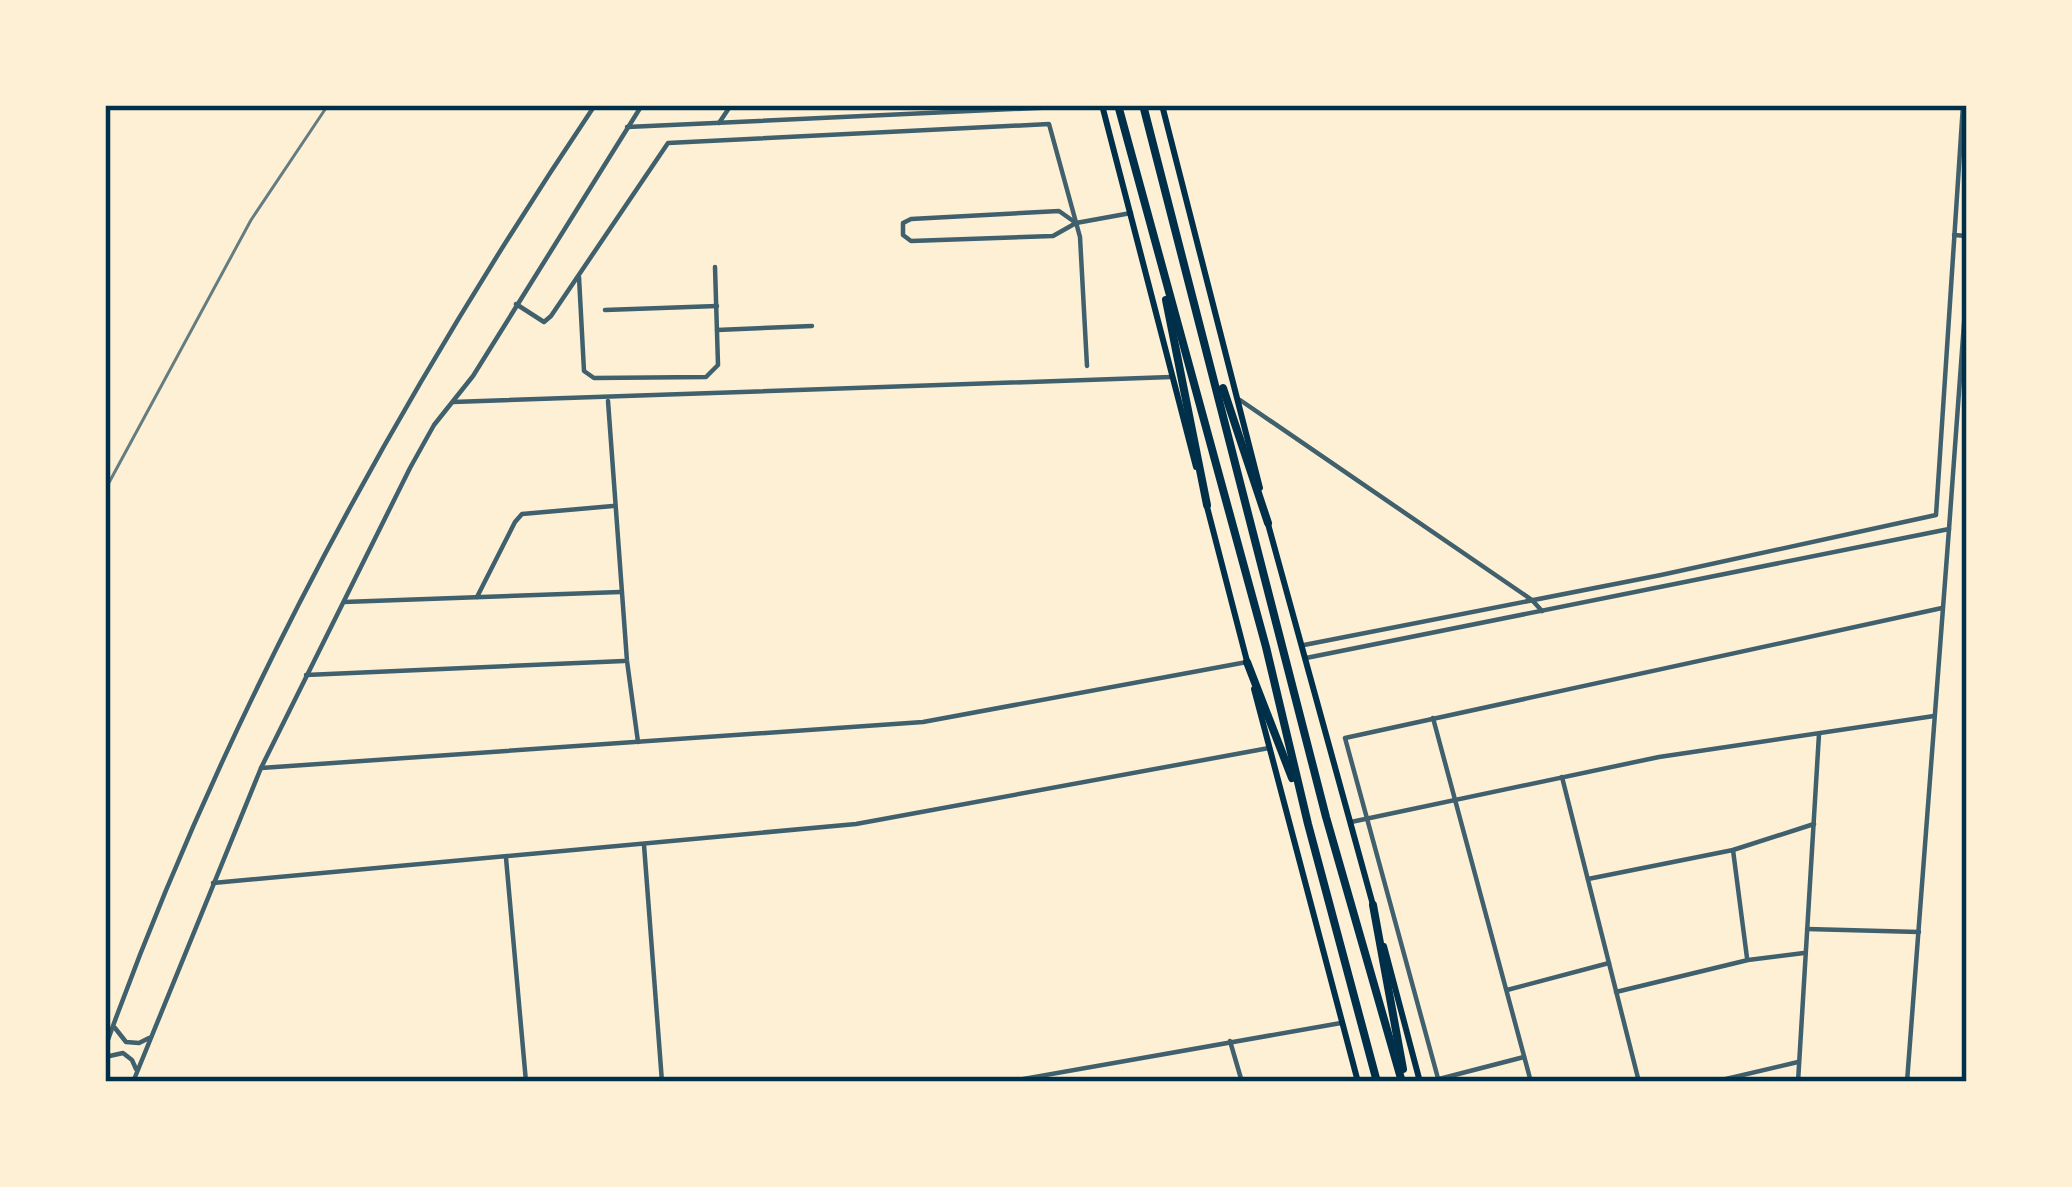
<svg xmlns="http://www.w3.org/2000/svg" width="2072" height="1187" font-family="Helvetica,sans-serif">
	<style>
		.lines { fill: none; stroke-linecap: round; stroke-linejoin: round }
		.minor { stroke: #3f606c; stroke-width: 4.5 }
		.tertiary { stroke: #3f606c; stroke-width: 4.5 }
		.secondary { stroke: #003049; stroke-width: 6 }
		.motorway { stroke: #003049; stroke-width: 8 }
		.rail { stroke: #657d81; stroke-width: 3 }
		.neatline { fill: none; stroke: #003049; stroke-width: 4.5 }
	</style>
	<rect width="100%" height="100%" fill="#fdf0d5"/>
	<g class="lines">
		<!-- minor -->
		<g class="minor">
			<polyline points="719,123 731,105"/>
			<polyline points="627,127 1101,105"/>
			<polyline points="1076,223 1053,236 911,241 903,235 903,223 911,219 1059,211 1076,223 1131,213"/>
			<polyline points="579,277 584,371 594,378 706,377 718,365 715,267"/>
			<polyline points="516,304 544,322 551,316 668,143 1049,124 1080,237 1087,366"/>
			<polyline points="605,310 717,306"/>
			<polyline points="717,330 812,326"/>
			<polyline points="608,401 627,661 638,742"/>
			<polyline points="453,402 1171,377"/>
			<polyline points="477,597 515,522 522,514 613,506"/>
			<polyline points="344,602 620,592"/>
			<polyline points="306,675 624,661"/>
			<polyline points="1433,718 1531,1082"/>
			<polyline points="261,768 923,722 1247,662"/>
			<polyline points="1562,777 1639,1082"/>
			<polyline points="1351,822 1659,757 1934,716"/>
			<polyline points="644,845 662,1082"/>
			<polyline points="1733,850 1747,958"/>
			<polyline points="506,858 526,1082"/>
			<polyline points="1588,879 1733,850 1814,824"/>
			<polyline points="213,883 856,824 1269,748"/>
			<polyline points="1807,929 1919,932"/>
			<polyline points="1507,990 1609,963"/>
			<polyline points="1616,992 1748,960 1804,953"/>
			<polyline points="1230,1041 1242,1082"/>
			<polyline points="1439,1079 1524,1057"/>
			<polyline points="1006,1082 1341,1023"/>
			<polyline points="1439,1082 1345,738 1942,608"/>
			<polyline points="1713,1082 1798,1062"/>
			<polyline points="1798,1082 1819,734"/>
			<polyline points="1907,1082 1949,529"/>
		</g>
		<!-- tertiary -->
		<g class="tertiary">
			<polyline points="1954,235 1967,236"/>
			<polyline points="1240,400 1532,600 1542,611"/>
			<polyline points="1304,645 1661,575 1936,515 1963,105"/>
			<polyline points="1306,658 1949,529 1967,282"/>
			<polyline points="115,1028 126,1042 139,1043 149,1038"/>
			<path d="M105 1048C224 716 399 397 595 105"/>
			<polyline points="105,1057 123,1053 132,1060 136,1069"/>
			<polyline points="133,1082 261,768 410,468 434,425 473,376 642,105"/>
		</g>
		<!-- secondary -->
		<g class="secondary">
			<polyline points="1102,105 1196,467"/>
			<polyline points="1162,105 1260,488"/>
			<polyline points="1206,503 1248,665"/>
			<polyline points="1268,524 1373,905"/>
			<polyline points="1254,689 1358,1082"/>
			<polyline points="1384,946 1420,1082"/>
		</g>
		<!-- motorway -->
		<g class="motorway">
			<polyline points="1118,105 1266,647 1308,824 1377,1082"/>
			<polyline points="1143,105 1326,817 1402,1082"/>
			<polyline points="1166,300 1207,505"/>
			<polyline points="1223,388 1268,523"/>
			<polyline points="1247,662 1292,778"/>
			<polyline points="1373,905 1403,1069"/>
		</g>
		<!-- rail -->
		<polyline class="rail" points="105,490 251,220 328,105"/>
	</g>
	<!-- border -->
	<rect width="2072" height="1187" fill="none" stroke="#fdf0d5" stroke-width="216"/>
	<rect x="108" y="108" width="1856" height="971" class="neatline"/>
</svg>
